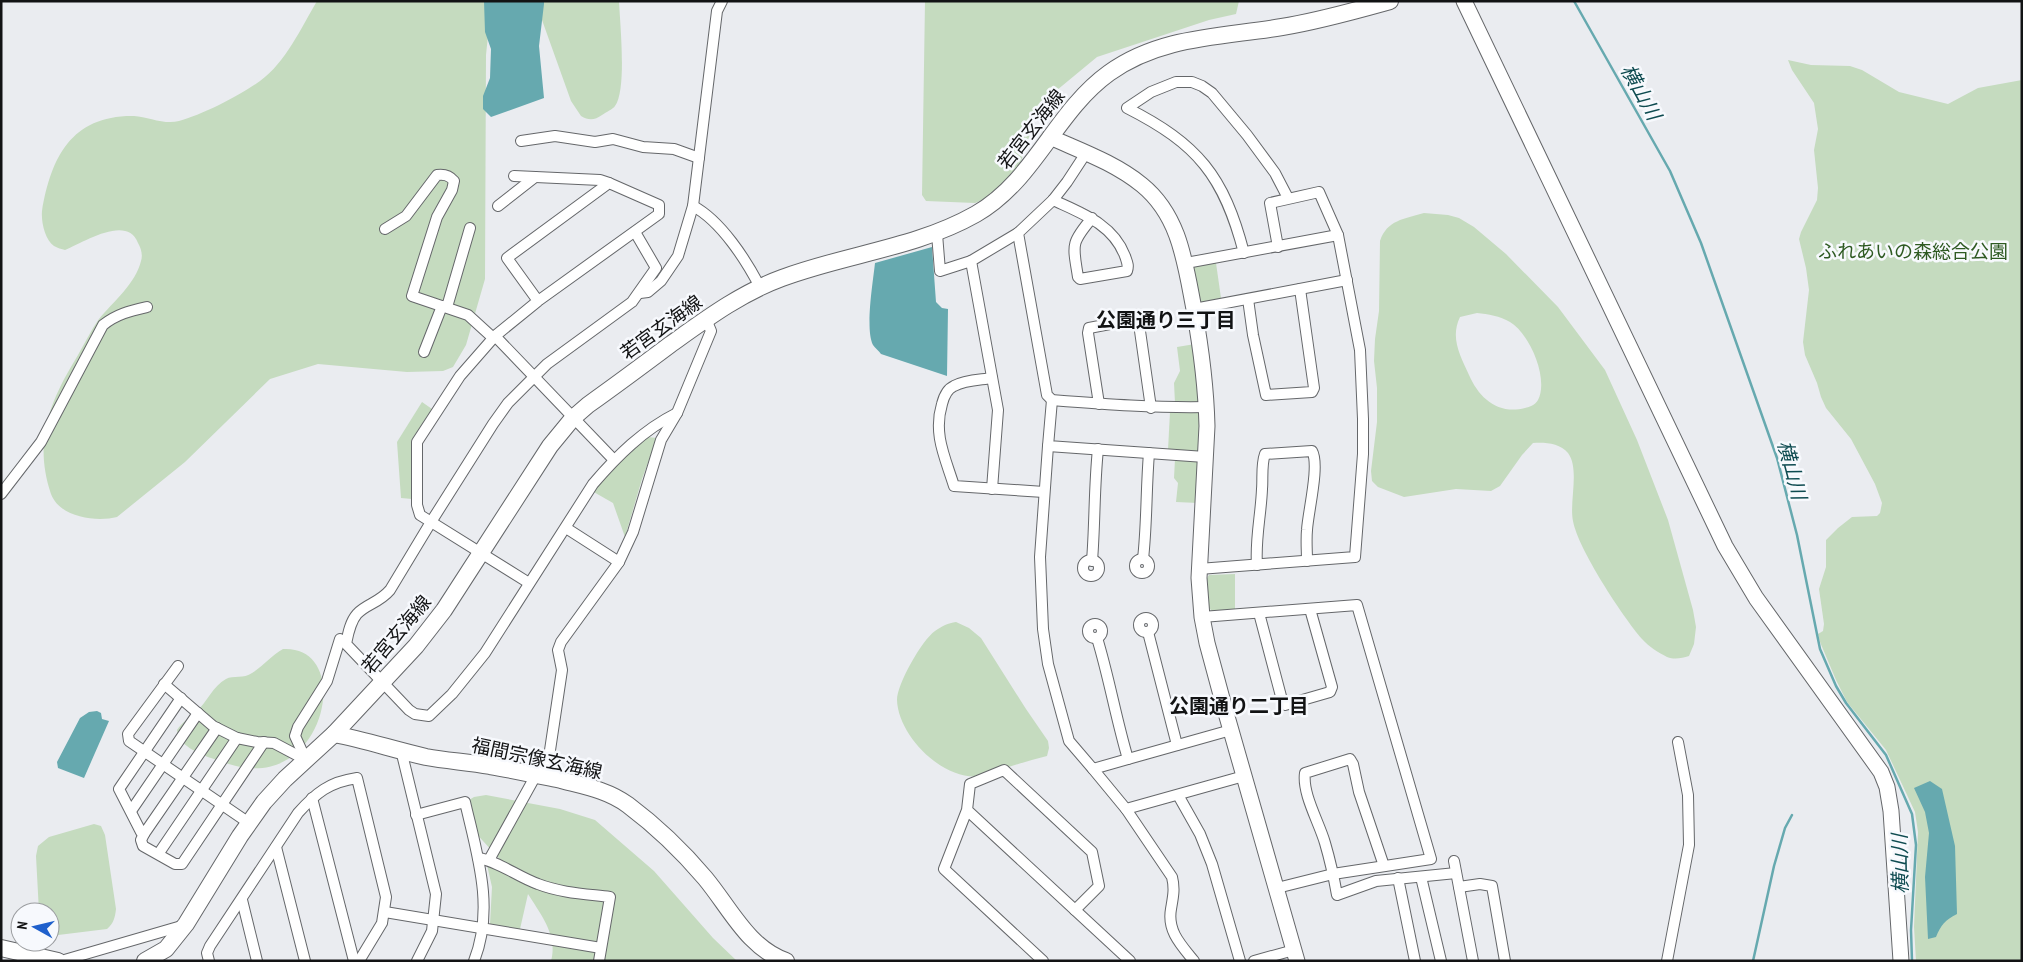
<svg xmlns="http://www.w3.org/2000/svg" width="2023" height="962" font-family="'PT Sans Narrow','Noto Sans JP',sans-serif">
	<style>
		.green { fill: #c5dbbf; fill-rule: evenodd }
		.water { fill: #66a9af }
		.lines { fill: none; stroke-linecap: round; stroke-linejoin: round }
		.stream { stroke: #66a9af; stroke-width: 2.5 }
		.street-casing { stroke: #65676a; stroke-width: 12 }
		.secondary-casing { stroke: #65676a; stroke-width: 17 }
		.primary-casing { stroke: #65676a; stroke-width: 18 }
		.street { stroke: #fff; stroke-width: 10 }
		.secondary { stroke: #fff; stroke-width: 15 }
		.primary { stroke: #fff; stroke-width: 16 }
		.labels { text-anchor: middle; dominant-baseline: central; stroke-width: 5; stroke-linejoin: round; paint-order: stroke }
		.street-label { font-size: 19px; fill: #121314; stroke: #f7f9fd }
		.park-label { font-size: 19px; fill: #2e5a22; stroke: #f7f9fd }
		.water-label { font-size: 20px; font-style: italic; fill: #0e4b50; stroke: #f7f9fd }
		.neighbourhood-label { font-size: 20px; font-weight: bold; fill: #121314; stroke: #f7f9fd }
	</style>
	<rect width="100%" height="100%" fill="#eaecf0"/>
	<!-- green -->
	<g class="green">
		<path d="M317 1H619C620 23 627 90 615 106 613 109 606 112 602 115 595 120 589 121 581 116L571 101 542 20 537 17 489 26 486 55 485 279 466 345 453 367 443 371 407 372 318 364 270 379 185 462 117 517C97 522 60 518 51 494 33 440 50 401 78 355 85 343 91 330 99 319 113 302 136 283 141 261 143 255 141 248 138 243 127 214 83 243 65 250 62 249 57 248 54 246 45 240 41 222 42 211 51 157 72 115 134 116 148 117 165 125 179 121 202 115 241 95 260 81 286 62 301 28 317 1Z"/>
		<polygon points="925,1 1239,1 1236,14 1209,20 1097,57 1045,100 1034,122 1018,170 994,195 975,203 926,201 922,195"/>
		<polygon points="1788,60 1811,65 1850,66 1862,70 1899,92 1948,104 1978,88 2022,80 2022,961 1916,961 1914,927 1918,832 1915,812 1886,750 1847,702 1836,680 1820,642 1818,634 1823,631 1824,624 1819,589 1826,567 1826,540 1838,528 1852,517 1877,516 1880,513 1882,503 1875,484 1851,439 1826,408 1821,397 1817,383 1805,355 1803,342 1809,290 1806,268 1799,239 1801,232 1817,200 1818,188 1814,150 1818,129 1814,103 1792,70"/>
		<path d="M1424 213 1448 215 1459 218 1474 227 1506 254 1558 307 1605 370 1637 440 1668 520 1693 610 1696 627 1694 644 1689 656C1682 658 1675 660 1667 657 1659 653 1648 646 1642 639 1623 617 1578 549 1573 521 1569 502 1580 469 1568 453 1560 443 1544 442 1533 443L1522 455 1500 486 1491 491 1456 489 1404 497 1378 487 1372 481 1371 471 1377 422V388L1374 361 1375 339 1379 311 1380 241C1387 220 1404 219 1424 213ZM1477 313C1488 314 1500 316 1510 322 1530 334 1549 379 1538 400 1535 405 1530 407 1525 408 1498 415 1479 398 1469 375 1460 355 1450 338 1460 317Z"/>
		<polygon points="1216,263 1221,298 1202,303 1196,298 1191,271 1194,265"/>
		<polygon points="1195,344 1200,400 1197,403 1175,403 1174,383 1180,371 1177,347"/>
		<polygon points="422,402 432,409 411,441 412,499 401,498 397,442"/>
		<polygon points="1198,411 1202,414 1201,448 1197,452 1168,450 1170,412"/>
		<polygon points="648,437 657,438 642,479 625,537 613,503 592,491 620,458"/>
		<polygon points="1175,459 1197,461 1200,464 1198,503 1176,502 1178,483 1174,478"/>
		<polygon points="1235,574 1235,609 1212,611 1209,608 1207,578 1209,575"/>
		<path d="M956 622 969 628 981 638 1026 709 1048 741 1049 748 1047 756C1031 760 1015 765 999 770 993 771 987 775 981 776 944 782 898 736 897 700 897 684 922 640 935 631 942 626 948 623 956 622Z"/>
		<path d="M283 649C351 645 329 776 248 768 235 767 223 762 211 758 199 754 178 745 177 730 182 722 190 718 197 711 207 702 213 686 226 679 233 675 244 679 252 673 263 666 271 656 283 649Z"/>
		<path d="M486 795 560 809 595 820 654 871 713 938 737 961H551C558 935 541 915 528 894L520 929 490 924 492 887 487 865 520 881 471 828 469 800 474 797Z"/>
		<path d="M94 824 101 826 105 835 116 909C115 917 114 923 107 929L50 936V912H39L36 856 38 846 49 837Z"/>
	</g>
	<!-- water -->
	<g class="water">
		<polygon points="484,1 544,1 544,4 539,46 544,98 491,117 483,109 483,96 490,78 491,49 485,32"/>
		<path d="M932 247 936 302 942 308 948 309 947 376 881 354C879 351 875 348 873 345 865 329 873 282 875 263Z"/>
		<polygon points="97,711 101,713 102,719 109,721 84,778 58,768 57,762 80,718 89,712"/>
		<path d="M1930 781 1942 789 1955 846 1957 914C1945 920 1941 925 1936 937L1928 939 1925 877 1929 833 1925 812 1914 788Z"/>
	</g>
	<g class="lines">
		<!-- stream -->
		<g class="stream">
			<polyline points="1574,1 1670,171 1701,243 1777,458 1797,535 1820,649 1836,686 1846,703 1886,755 1912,814 1916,845 1911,930 1912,961"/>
			<polyline points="1753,961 1774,866 1785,828 1792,815"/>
		</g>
		<defs>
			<g id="street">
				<polyline points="521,141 555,136 595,142 613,139 643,147 674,149 699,158"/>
				<path d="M1086 153 1067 182 1053 200 1018 233 1047 395 1052 400C1104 404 1155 408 1207 407"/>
				<polyline points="514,176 600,180 609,183"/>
				<path d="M1053 200C1081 213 1113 224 1125 256 1127 262 1129 265 1127 271L1080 279 1078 277C1073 245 1070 244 1092 218"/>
				<polyline points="498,206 535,177"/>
				<path d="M693 206C721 221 746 260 760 287"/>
				<path d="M385 229 406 216 437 175C444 174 449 175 454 181L452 190 437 217 412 296 468 315 491 336H495L614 460"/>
				<path d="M635 232 656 268 632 302 547 364 508 403 493 424 431 522 390 590C379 603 366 604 357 614 350 622 348 634 346 644L409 710 415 714 429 716 452 694 485 653 593 484C617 456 643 430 677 413"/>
				<polyline points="937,234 940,271 971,261"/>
				<path d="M1244 253C1224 176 1198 144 1127 108L1151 92 1176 82H1192L1202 86 1212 93 1247 135 1275 173 1288 198"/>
				<polyline points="1186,263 1338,235"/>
				<polyline points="640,293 648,292 661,281 678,256 693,206 717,11 722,1"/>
				<polyline points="1248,299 1253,335 1266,395 1312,392 1314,388 1300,289"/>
				<polyline points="447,307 470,228"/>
				<polyline points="1194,309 1347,280"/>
				<polyline points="424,352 442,306"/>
				<path d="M992 378C980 380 965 380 954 386 947 389 944 396 942 404 933 434 945 457 954 486L1044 492"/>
				<polyline points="1052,400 1048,446 1205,457"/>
				<polyline points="1099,404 1088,333 1089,328 1136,319 1139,324 1151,408"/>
				<path d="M1048 446 1040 557 1043 629 1048 664 1069 741 1093 769 1128 759C1116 719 1109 677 1097 638"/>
				<polyline points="992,489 998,410 971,261 1018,233"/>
				<path d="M1 494 41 442 103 325C117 314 130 311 147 307"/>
				<polyline points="566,528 619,562"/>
				<path d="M1143 559C1147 524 1146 489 1149 453"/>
				<circle cx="1142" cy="566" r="7"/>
				<circle cx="1091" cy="568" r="8"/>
				<path d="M1092 561C1095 524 1094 487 1098 449"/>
				<path d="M1257 565C1255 539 1261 515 1262 489 1263 478 1261 465 1265 454L1312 451C1320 465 1308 512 1307 530 1306 540 1307 551 1307 561"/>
				<polyline points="1199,569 1355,557 1363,454 1363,419 1360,350 1338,235 1319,192 1270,203 1278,247"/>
				<polyline points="529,583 420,515 417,505 417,442 460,376 495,336 538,301 659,214 659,205 609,183 507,258 538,301"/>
				<polyline points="1259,613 1282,700 1285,705 1330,692 1332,687 1310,609"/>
				<polyline points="1202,617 1357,605 1431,859 1333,874 1277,888"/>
				<circle cx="1146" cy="625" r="7"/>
				<circle cx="1095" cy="631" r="7"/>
				<polyline points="1148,632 1177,745"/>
				<polyline points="178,666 128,734 129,741 249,823"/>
				<polyline points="164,684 213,726 237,738 257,742 274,743 306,760"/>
				<polyline points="181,698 119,789 141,832 144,834 217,728"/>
				<polyline points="401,750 436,894 432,931 417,961"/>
				<polyline points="1128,759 1231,730"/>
				<polyline points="306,760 295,736 298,727 327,681 340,639"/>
				<polyline points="1093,769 1126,809 1244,776"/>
				<polyline points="546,777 562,670 558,650 561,642 619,562 633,532 661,440 677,413 711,331 706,319"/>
				<polyline points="1178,795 1200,834 1212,864 1240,961"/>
				<polyline points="312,798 354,961"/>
				<path d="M1126 809 1172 877C1175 889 1173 897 1171 909 1167 931 1181 945 1194 961"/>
				<polyline points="967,810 1075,910 1099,886 1092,852 1004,770 970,784 967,810 944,869 1043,961"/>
				<polyline points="131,811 198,713"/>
				<path d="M416 815 465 802C477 854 495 908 474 961"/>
				<polyline points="144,834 141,840 143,846 175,864 182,864 264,742"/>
				<polyline points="276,847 305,961"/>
				<polyline points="159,853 237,738"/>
				<path d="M478 858C498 861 518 877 538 884 561 893 586 894 610 897L599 961"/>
				<polyline points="489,860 536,775"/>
				<polyline points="1454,861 1473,961"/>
				<path d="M1384 866 1359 792 1353 764 1350 759 1305 773C1302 794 1319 822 1325 843 1330 860 1334 878 1337 895L1376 881 1456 873"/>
				<polyline points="1421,877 1441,961"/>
				<polyline points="1398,878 1415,961"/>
				<polyline points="1459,887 1480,884 1492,886 1505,961"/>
				<polyline points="242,900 257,961"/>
				<polyline points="1075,910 1130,961"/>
				<polyline points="385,912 601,948"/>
				<polyline points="61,961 185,925"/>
				<path d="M209 961 207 953 210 946 298 813C316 793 329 782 357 778L386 897 382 923 359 961"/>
				<polyline points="1254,961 1294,950"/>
				<polyline points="1667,961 1689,845 1688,795 1678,742"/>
			</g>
			<g id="secondary">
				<polyline points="1464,1 1725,546 1756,598 1881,772 1887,787 1891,811 1901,961"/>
				<path d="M1050 137C1081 151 1115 163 1142 185 1180 216 1185 263 1194 309 1201 348 1206 386 1207 426L1199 578 1202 617 1207 643 1224 706 1297 961"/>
			</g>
			<g id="primary">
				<path d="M334 734C365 740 395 750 426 757 447 761 469 762 490 766 514 770 537 775 561 780 584 786 608 790 628 805 656 826 683 852 705 878 730 908 748 948 786 961"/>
				<polyline points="1,948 58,961"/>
				<path d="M145 961 166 949 186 924 240 836 264 802 285 779 334 734 416 646 444 610 550 446 573 418 588 405C616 385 643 365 671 344 706 319 741 293 782 278 846 254 916 248 976 214 1035 180 1055 112 1109 73 1160 36 1222 37 1282 27 1319 21 1354 11 1390 1"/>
			</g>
		</defs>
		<!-- street casing -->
		<use href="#street" class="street-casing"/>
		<!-- secondary casing -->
		<use href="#secondary" class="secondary-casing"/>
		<!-- primary casing -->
		<use href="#primary" class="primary-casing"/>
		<!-- street -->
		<use href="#street" class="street"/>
		<!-- secondary -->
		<use href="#secondary" class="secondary"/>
		<!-- primary -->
		<use href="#primary" class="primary"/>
	</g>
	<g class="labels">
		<!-- street labels -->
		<g class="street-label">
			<text transform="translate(1031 129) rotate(-52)">若宮玄海線</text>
			<text transform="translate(661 327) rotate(-36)">若宮玄海線</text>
			<text transform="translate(396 634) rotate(-50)">若宮玄海線</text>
			<text transform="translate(537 758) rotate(12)">福間宗像玄海線</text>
		</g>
		<!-- park labels -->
		<g class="park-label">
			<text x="1913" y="251">ふれあいの森総合公園</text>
		</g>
		<!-- water labels -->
		<g class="water-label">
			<text transform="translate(1641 92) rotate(61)">横山川</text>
			<text transform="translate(1792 470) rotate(75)">横山川</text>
			<text transform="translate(1900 864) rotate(-91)">横山川</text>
		</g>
		<!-- neighbourhood labels -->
		<g class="neighbourhood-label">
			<text x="1166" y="320">公園通り三丁目</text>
			<text x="1239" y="706">公園通り二丁目</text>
		</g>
	</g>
	<!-- border -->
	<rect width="2023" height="962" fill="none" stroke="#121314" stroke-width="5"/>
	<!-- north arrow -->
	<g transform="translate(35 927) rotate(278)"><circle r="24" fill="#f7f9fd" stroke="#9b9da0"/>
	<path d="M0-4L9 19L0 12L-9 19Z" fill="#1f60cc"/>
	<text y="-8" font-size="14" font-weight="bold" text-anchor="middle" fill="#121314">N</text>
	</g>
</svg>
